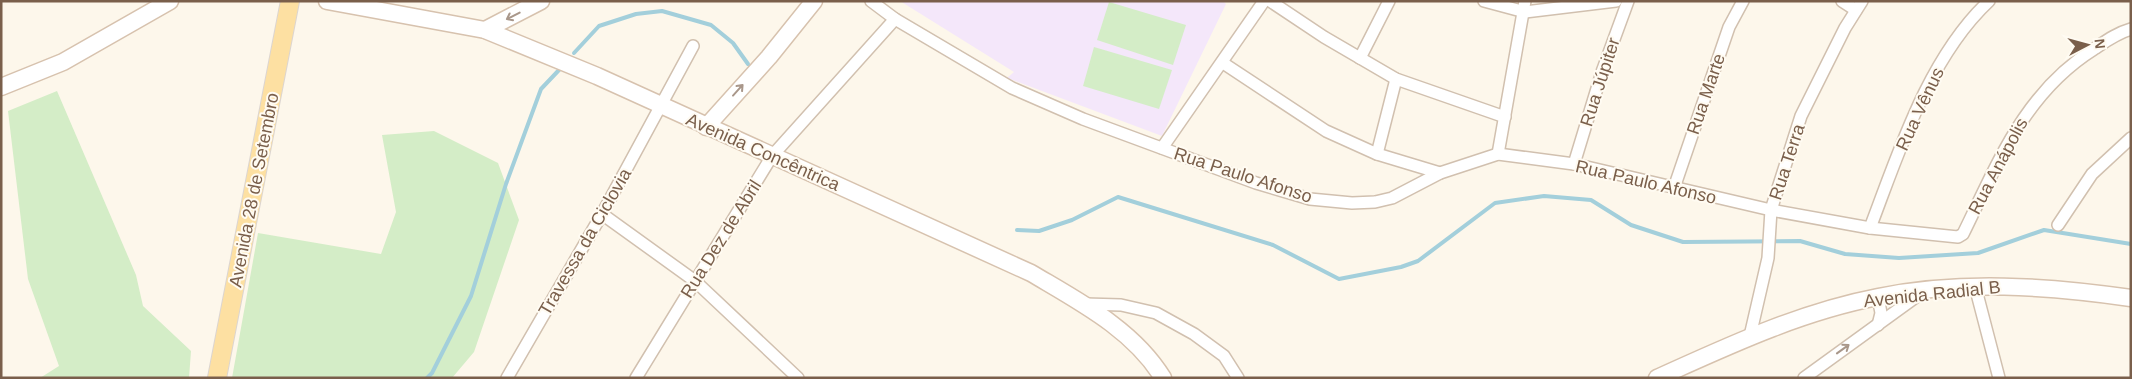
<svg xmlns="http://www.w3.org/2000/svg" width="2132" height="379" font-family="Helvetica,sans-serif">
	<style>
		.education { fill: #f4e7fa }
		.green { fill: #d4edc7 }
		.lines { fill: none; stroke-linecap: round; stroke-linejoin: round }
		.stream { stroke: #a3cfdb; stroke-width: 4 }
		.street-casing { stroke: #d1c0af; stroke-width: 14 }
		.secondary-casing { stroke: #d7c2ae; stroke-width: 19 }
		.primary-casing { stroke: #dcd5d0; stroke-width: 20 }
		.street { stroke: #fff; stroke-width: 11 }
		.secondary { stroke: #fff; stroke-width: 16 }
		.primary { stroke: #fde0a2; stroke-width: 18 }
		.oneway { stroke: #a9978a }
		.labels { text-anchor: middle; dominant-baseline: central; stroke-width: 4; stroke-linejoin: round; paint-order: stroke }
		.street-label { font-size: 18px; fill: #7a5f4b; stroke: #fffbf2 }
	</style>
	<rect width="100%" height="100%" fill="#fdf7eb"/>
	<!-- education -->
	<polygon class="education" points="900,1 1223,1 1226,4 1162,136 1007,78 1014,72"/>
	<!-- green -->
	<g class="green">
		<polygon points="1109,2 1186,25 1173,65 1097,40"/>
		<polygon points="1094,47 1172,70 1159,109 1083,86"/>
		<polygon points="57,91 136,275 143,306 191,351 189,378 40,378 59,366 28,279 8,111"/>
		<polygon points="434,131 498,163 519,220 474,352 452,378 232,378 258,233 381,254 396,212 382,135"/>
	</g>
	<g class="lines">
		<!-- stream -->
		<g class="stream">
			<polyline points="574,53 599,26 636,14 662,11 711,25 733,43 748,64"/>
			<polyline points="1017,230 1039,231 1072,220 1118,197 1273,245 1339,279 1401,267 1418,261 1495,203 1544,196 1591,200 1631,225 1683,242 1800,241 1845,254 1899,258 1978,253 2044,230 2131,244"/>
			<polyline points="427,378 432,373 471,296 506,184 541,89 559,70"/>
		</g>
		<defs>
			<g id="street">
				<path d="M871 1 895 19 1012 88 1083 119 1256 183 1310 199 1352 203 1375 202 1392 198 1440 173 1498 154 1574 164 1771 210 1870 228 1958 237 1963 234C1998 163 2024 93 2094 49 2106 41 2117 33 2131 29"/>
				<polyline points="1270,1 1324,37 1396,79 1505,117"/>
				<polyline points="1484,1 1525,12 1616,1"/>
				<polyline points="1842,1 1856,10"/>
				<polyline points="1360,58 1389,1"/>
				<polyline points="1223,63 1326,131 1377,154 1440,173"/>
				<polyline points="1162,148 1264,1"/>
				<polyline points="1377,154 1396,79"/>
				<polyline points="1498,154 1525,1"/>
				<polyline points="1574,164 1602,72 1628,1"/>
				<polyline points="1674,188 1729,27 1743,1"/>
				<polyline points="602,214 695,281 798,378"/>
				<polyline points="2058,225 2092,174 2131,138"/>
				<path d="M1870 228C1899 152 1928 58 1989 1"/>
				<polyline points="1975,286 1999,378"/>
				<polyline points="1085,304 1121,305 1156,313 1194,334 1224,356 1238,378"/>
				<polyline points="1878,325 1881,313 1878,297"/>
				<polyline points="1750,336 1768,258 1771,210 1801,116 1845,28 1862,1"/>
				<polyline points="507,378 602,214 693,46"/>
				<polyline points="636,378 772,156 895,19"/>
				<polyline points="1804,378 1924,291"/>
			</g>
			<g id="secondary">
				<path d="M327 1 485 30 597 76 1031 273C1078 301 1133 329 1163 378"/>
				<polyline points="485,30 541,1"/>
				<polyline points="1,87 63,62 170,1"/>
				<polyline points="706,127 769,57 814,1"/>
				<path d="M1657 378C1728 346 1800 312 1878 297 1961 280 2047 286 2131 298"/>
			</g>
			<polyline id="primary" points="217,378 290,1"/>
		</defs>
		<!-- street casing -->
		<use href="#street" class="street-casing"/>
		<!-- secondary casing -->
		<use href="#secondary" class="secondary-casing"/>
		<!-- primary casing -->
		<use href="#primary" class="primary-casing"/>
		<!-- street -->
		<use href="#street" class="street"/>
		<!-- secondary -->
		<use href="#secondary" class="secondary"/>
		<!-- primary -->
		<use href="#primary" class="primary"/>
	</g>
	<!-- one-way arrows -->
	<defs><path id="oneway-shaft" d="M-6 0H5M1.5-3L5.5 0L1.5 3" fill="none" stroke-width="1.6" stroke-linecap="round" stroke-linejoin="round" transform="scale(1.25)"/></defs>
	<g class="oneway">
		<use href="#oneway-shaft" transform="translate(513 16) rotate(153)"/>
		<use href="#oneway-shaft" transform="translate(738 90) rotate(-48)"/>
		<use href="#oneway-shaft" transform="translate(1843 349) rotate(-36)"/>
	</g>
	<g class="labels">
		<!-- street labels -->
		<g class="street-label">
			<text transform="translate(1600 82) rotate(-72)">Rua Júpiter</text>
			<text transform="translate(1706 94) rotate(-71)">Rua Marte</text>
			<text transform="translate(1920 109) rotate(-65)">Rua Vênus</text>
			<text transform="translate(763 152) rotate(24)">Avenida Concêntrica</text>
			<text transform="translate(1787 162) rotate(-72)">Rua Terra</text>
			<text transform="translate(1998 166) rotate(-62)">Rua Anápolis</text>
			<text transform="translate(1243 175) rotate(18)">Rua Paulo Afonso</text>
			<text transform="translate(1646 182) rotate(13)">Rua Paulo Afonso</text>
			<text transform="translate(254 190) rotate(-79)">Avenida 28 de Setembro</text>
			<text transform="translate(721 239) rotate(-58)">Rua Dez de Abril</text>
			<text transform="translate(585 242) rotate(-60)">Travessa da Ciclovia</text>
			<text transform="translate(1932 294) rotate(-6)">Avenida Radial B</text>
		</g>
	</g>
	<!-- border -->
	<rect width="2132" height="379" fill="none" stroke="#7a5f4b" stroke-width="5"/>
	<!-- north arrow -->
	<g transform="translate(2087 45) rotate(84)" stroke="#fffbf2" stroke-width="4" paint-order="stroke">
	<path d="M0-4L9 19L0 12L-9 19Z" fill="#7a5f4b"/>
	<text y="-8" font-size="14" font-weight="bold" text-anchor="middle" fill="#7a5f4b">N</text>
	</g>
</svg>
